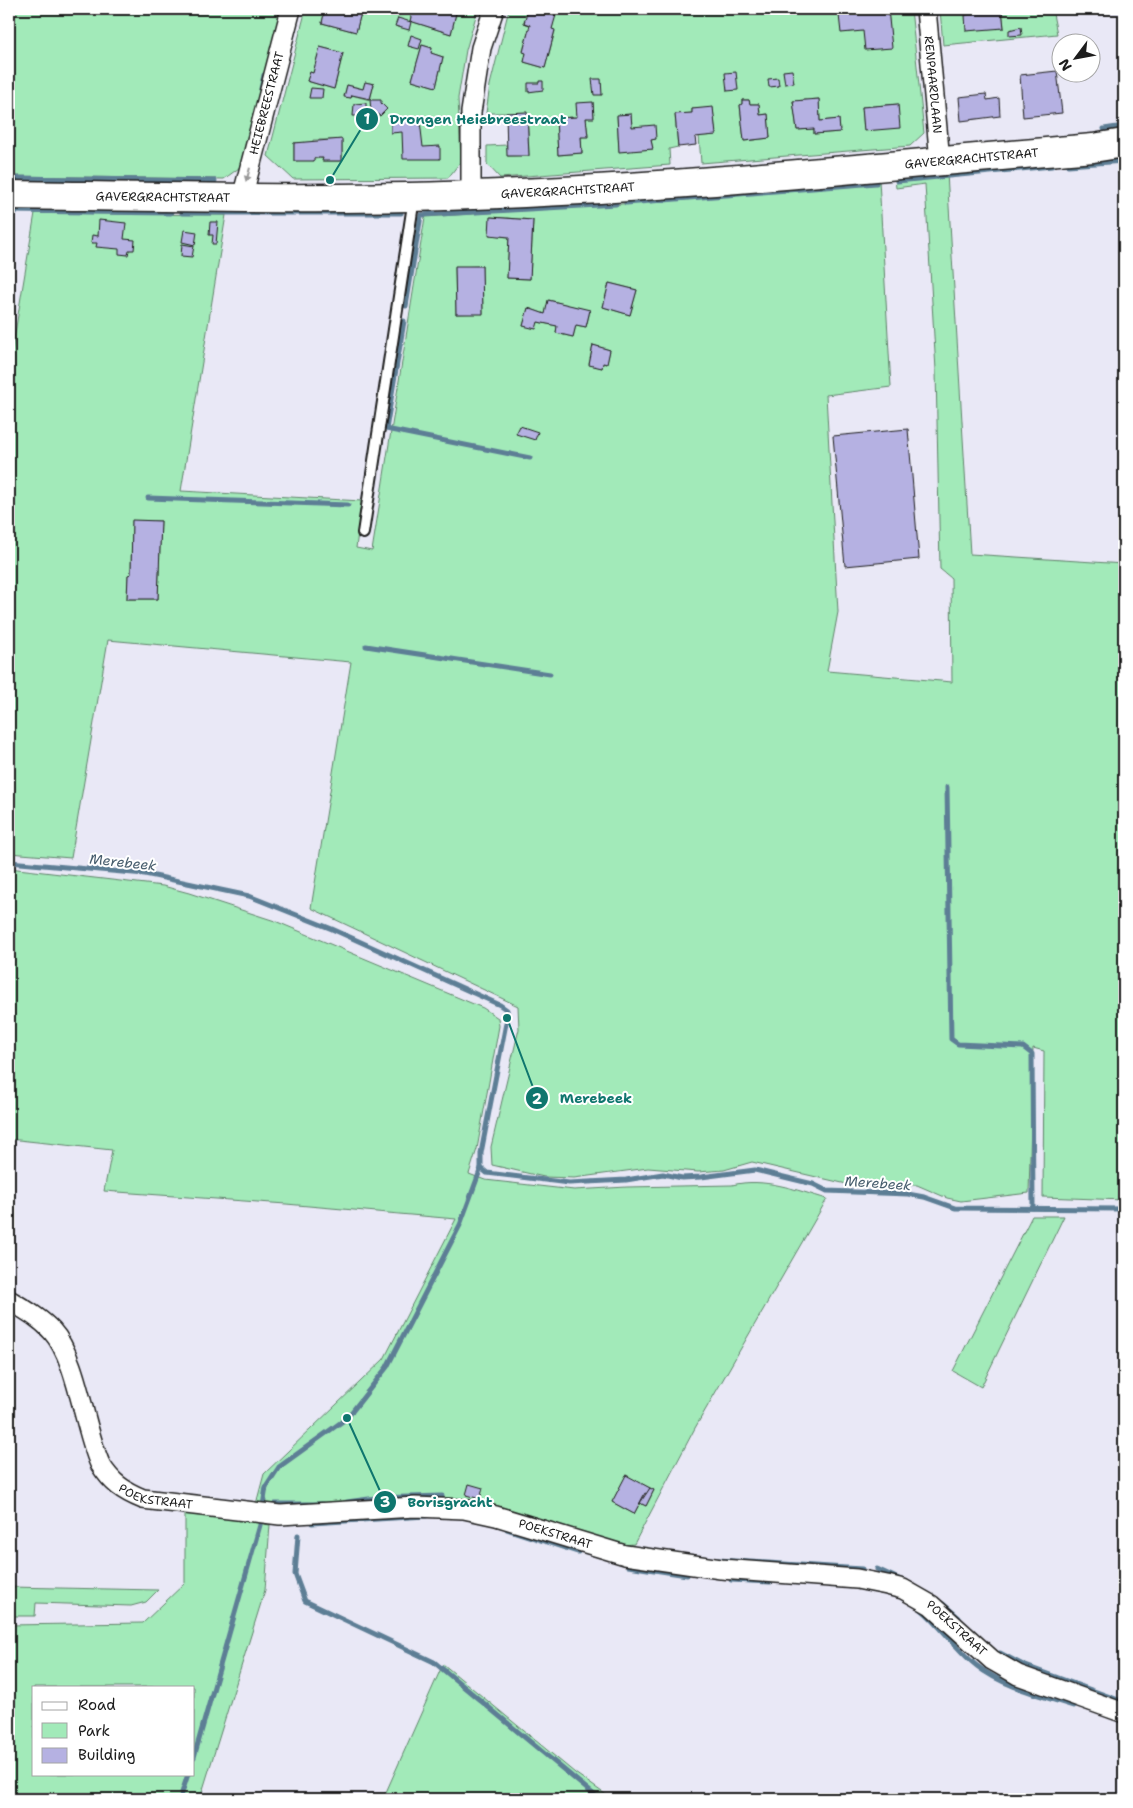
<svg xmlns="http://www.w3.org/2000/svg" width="1133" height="1808" font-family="'Shantell Sans',sans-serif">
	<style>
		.green { fill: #a2eab9; stroke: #5f836a; fill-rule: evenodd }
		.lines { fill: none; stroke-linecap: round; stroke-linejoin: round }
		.stream { stroke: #5d7e95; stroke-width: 5 }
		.building { fill: #b5b1e2; stroke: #1c1c1c }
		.lane-casing { stroke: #1c1c1c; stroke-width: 14 }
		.street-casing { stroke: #1c1c1c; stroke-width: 22 }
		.secondary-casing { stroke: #1c1c1c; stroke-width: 31 }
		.lane { stroke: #fff; stroke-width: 10 }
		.street { stroke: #fff; stroke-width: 19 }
		.secondary { stroke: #fff; stroke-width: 28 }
		.oneway { fill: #999 }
		.labels { text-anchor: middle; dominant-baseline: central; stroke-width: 4; stroke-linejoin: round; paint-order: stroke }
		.street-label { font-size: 12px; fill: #1c1c1c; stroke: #fff }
		.water-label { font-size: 14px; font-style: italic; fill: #475d6d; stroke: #fff }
		.leader { fill: none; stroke: #0f766e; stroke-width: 2 }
		.callout-dot { fill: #0f766e; stroke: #fff; stroke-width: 2 }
		.mark-label { font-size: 15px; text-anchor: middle; font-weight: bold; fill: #fff }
		.callout-label { font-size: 14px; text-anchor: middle; font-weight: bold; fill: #0f766e; stroke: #fff; stroke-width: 4; stroke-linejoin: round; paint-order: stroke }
	</style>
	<rect width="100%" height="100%" fill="#e9e8f6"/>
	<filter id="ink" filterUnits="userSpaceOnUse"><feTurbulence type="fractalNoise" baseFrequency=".02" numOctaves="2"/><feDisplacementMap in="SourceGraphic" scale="10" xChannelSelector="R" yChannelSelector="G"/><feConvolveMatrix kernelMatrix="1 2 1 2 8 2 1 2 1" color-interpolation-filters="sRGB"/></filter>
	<g filter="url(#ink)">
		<!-- green -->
		<g class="green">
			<polygon points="9,9 285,9 263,95 239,168 224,179 9,176"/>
			<path d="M306 9H325L322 23 356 32 362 9H413L410 21 451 34 457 9H478L466 50 458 98 461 161 448 178 293 179 268 156ZM422 45 432 48 431 53 443 57 436 87 412 80ZM320 47 343 53 334 89 307 81 310 72 313 73ZM365 82 374 84 370 100 352 95 351 98 344 96 347 85 363 89ZM313 140H342V161H323V158L294 161V143L313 142Z"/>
			<path d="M509 9H528L524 23 530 25 523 51 526 53 524 62 545 68 555 31 552 29 555 15 546 12 547 9H911L924 133 910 146 701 163 699 136 716 135 713 108 692 109V113L675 115 678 147 669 149 670 165 500 178 487 164V146L507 145 508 156 529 155 527 113H486L490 85ZM888 9 891 48 839 15ZM819 99 820 121 839 119 840 132 814 134V129L797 130 793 101ZM742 100H749L750 104H759L760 115 768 114 770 138 744 141 740 105 742 104ZM593 102 594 117 586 118 588 136 581 137 582 153 558 155 556 118 577 117ZM898 104 864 131 862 107ZM631 114 632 127 656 139 651 140 653 149 619 151 617 116Z"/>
			<polygon points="940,9 972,9 973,14 1004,28 1002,9 1052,9 1057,34 943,45"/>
			<path d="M947 173 970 554 1124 564V1200L1043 1197 1044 1051 1033 1048 1029 1193 961 1201 947 1198 917 1185H851L752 1162 724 1170 698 1172 648 1168 574 1178 544 1177 492 1165 491 1147 519 1029 518 1006 311 908 351 662 108 640 71 858 9 853V369L35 213 226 215 181 491 362 501 356 548 372 551 425 217 697 199 879 180 891 387 826 395 838 612 827 671 952 682 951 578 940 569 936 370 925 184 896 188 895 178ZM491 217 533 220 530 279 507 278 509 237 490 235ZM482 266 483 313 456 314 455 267ZM609 283 637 290 630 315 603 307ZM549 300 590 311 586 327 576 325 573 337 556 333 557 326 538 322 523 326 528 308 545 314ZM593 345 610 350 607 363H603L602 368 589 364ZM132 521H161L158 599H127L128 575 131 574Z"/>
			<path d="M9 868 163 886 189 893 275 921 483 1008 498 1018 499 1026 477 1149 469 1174 485 1180 574 1190 627 1187 732 1185C764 1177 796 1190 827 1199L695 1428 634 1544 622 1545 536 1522 298 1509 256 1504 264 1474 384 1359 456 1219 286 1204 104 1191 112 1150 9 1139ZM626 1476 654 1490 646 1506 640 1503 634 1514 612 1502Z"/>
			<polygon points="1032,1216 1064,1216 981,1387 953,1371"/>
			<path d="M185 1511 270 1525 265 1590 200 1799H9V1625L143 1623 185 1583ZM34 1687H194V1774H34Z"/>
			<polygon points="9,1587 158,1590 146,1602 131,1606 36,1603 35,1616 9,1616"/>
			<polygon points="443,1664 575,1773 612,1799 383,1799"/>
		</g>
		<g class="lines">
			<!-- stream -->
			<g class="stream">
				<polyline points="261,89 264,75"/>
				<polyline points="1104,129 1124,126"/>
				<polyline points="1068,165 1124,161"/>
				<polyline points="9,178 215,181"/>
				<polyline points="897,181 1052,166"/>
				<polyline points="626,203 876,183"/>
				<polyline points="9,211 171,213"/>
				<polyline points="182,213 401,213"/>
				<polyline points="406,306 421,215 616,204"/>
				<polyline points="404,321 386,429 530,458"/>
				<polyline points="148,498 348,505"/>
				<polyline points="366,646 550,674"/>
				<polyline points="947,787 951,1039 958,1044 1023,1047 1032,1054 1033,1208"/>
				<polyline points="9,862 145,874 249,896 332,929 500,1005 507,1010 507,1018 481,1153 481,1168 487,1173 569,1183 626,1180 663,1174 682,1178 701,1177 755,1170 813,1184 827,1191 908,1194 924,1197 955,1208 1124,1209"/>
				<polyline points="347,1502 376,1498 442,1496"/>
				<polyline points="275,1504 322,1504"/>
				<polyline points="312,1523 426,1516"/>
				<polyline points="507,1529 578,1552"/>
				<polyline points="298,1535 295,1574 305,1601 434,1662 599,1799"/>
				<polyline points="718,1560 862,1569"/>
				<polyline points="628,1566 687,1575"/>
				<polyline points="877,1569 903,1581"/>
				<polyline points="731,1580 771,1582"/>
				<polyline points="943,1604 959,1618"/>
				<path d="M921 1609C942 1626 956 1650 977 1666 1002 1686 1043 1696 1073 1706"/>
				<polyline points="1000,1653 1023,1665 1124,1702"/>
				<polyline points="194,1757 260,1525 266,1487 279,1467 347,1418 387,1367 460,1225 481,1168"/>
				<polyline points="180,1799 188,1774"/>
			</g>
		</g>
		<!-- building -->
		<g class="building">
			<polygon points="325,9 362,9 356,32 322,23"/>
			<polygon points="413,9 457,9 451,34 410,21"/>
			<polygon points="528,9 547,9 546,12 556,15 552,29 555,30 545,68 524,62 526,53 523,52 530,25 524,23"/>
			<polygon points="888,9 892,48 865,50 863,31 841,33 839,15"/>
			<polygon points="972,9 1002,9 1004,28 966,31 965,15 973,14"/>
			<polygon points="398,18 411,22 409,30 395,26"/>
			<polygon points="1021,27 1022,35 1009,36 1009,30"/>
			<polygon points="411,35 422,39 419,49 408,46"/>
			<polygon points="422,45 432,48 431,53 443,57 436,87 412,80"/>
			<polygon points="320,47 343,53 334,89 307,81 310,72 313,73"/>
			<polygon points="792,70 794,83 785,84 783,71"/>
			<polygon points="1057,71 1062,113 1023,117 1020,75"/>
			<polygon points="736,72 738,90 727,91 725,73"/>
			<polygon points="778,78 779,86 769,87 768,79"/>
			<polygon points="592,79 601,79 602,95 594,95"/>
			<polygon points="539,81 543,81 543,90 528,92 528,83 539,83"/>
			<polygon points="365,82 374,84 370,99 352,95 351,98 344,97 347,85 363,89"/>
			<polygon points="311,88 323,89 322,98 309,98"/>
			<polygon points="986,94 987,100 999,98 1000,116 961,121 959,97"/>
			<polygon points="819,99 820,121 839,119 840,132 814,134 814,129 797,130 793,101"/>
			<polygon points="370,100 381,100 381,103 387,109 380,116 371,110"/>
			<polygon points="742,100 749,100 750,104 759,104 760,115 768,114 770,138 744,141 740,105 742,104"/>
			<polygon points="593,102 594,118 586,118 588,137 581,137 582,153 558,155 556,118 577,117 576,103"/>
			<polygon points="366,103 366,116 353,116 354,104"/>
			<polygon points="898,104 900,128 864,131 862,107"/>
			<polygon points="713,107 716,135 695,137 696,145 678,147 675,114 692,113 692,109"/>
			<polygon points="527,112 529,156 507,156 506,113"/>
			<polygon points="631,114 632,127 655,125 656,139 651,140 653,149 619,152 617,115"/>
			<polygon points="391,121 420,121 423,147 440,146 440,159 403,159 402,132 391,133"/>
			<polygon points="342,139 342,161 322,161 323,158 314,158 314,161 294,161 294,143"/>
			<polygon points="490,217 533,220 530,279 507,278 509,237 489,235"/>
			<polygon points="99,220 126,223 124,239 135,240 134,250 129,250 128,255 119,254 119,249 96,247 97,243 91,243 92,235 98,236"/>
			<polygon points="210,222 218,222 216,244 212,244 213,235 209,235"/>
			<polygon points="184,230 197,232 195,245 182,242"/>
			<polygon points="182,244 194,246 192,257 181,256"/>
			<polygon points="455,266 482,266 483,314 456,314"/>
			<polygon points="609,283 637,290 630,315 603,307"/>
			<polygon points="548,300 590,310 586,327 576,325 573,337 556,333 557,326 538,322 536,329 523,326 528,308 545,314"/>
			<polygon points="593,345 610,350 607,364 603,363 602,368 589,365"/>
			<polygon points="520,426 538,432 535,440 516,434"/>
			<polygon points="908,429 919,559 845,566 833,436"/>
			<polygon points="132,520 161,521 158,599 127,599 128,575 131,574"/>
			<polygon points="626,1475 650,1488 647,1494 645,1493 634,1514 612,1502"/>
			<polygon points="469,1484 483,1488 480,1499 466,1495"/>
			<polygon points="650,1488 654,1490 646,1506 640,1503"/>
		</g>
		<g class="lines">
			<defs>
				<polyline id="lane" points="363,533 414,198"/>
				<g id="street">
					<path id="s1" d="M926 9 940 161"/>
					<polyline points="471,195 471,112 481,48 494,9"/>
					<path id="s2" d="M242 198 291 9"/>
					<path id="s3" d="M9 1300C24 1309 40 1318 52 1331 77 1358 84 1428 100 1464 112 1483 123 1491 143 1499L280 1515 415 1507 464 1509 496 1516 625 1555 721 1569 857 1579 887 1585 903 1589 931 1605 992 1660 1018 1675 1124 1713"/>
				</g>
				<g id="secondary">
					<path id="s4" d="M9 195C163 197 318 201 473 195 680 188 887 165 1093 148L1124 143"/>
				</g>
			</defs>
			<!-- lane casing -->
			<use href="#lane" class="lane-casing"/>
			<!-- street casing -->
			<use href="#street" class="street-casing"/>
			<!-- secondary casing -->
			<use href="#secondary" class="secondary-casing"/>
			<!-- lane -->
			<use href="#lane" class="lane"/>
			<!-- street -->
			<use href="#street" class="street"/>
			<!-- secondary -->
			<use href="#secondary" class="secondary"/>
		</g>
		<!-- one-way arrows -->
		<defs><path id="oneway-solid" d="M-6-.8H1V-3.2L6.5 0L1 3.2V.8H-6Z" transform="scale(1.25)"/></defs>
		<use class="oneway" href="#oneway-solid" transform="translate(248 175) rotate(105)"/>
	</g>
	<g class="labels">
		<!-- street labels -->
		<g class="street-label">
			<text stroke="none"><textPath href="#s1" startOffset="76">RENPAARDLAAN</textPath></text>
			<text stroke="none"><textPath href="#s2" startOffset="98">HEIEBREESTRAAT</textPath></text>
			<text stroke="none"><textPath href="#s4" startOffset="964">GAVERGRACHTSTRAAT</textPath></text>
			<text stroke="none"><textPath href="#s4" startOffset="559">GAVERGRACHTSTRAAT</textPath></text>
			<text stroke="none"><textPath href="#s4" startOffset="154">GAVERGRACHTSTRAAT</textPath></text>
			<text stroke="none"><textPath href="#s3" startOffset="264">POEKSTRAAT</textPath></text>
			<text stroke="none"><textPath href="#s3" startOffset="669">POEKSTRAAT</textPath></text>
			<text stroke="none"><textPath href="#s3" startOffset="1089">POEKSTRAAT</textPath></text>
		</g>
		<!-- water labels -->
		<g class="water-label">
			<text transform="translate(123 862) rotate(6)">Merebeek</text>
			<text transform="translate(878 1183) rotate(4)">Merebeek</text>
		</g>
	</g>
	<!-- callouts -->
	<path class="leader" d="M330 180L367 119M507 1018L537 1098M347 1418L385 1502"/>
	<g class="callout-dot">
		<circle cx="330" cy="180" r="5"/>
		<circle cx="507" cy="1018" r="5"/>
		<circle cx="347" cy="1418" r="5"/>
		<circle cx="367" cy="119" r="12"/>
		<circle cx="537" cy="1098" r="12"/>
		<circle cx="385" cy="1502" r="12"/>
	</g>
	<g class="mark-label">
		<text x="367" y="124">1</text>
		<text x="537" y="1104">2</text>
		<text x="385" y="1507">3</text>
	</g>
	<g class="callout-label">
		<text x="478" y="124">Drongen Heiebreestraat</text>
		<text x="596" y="1103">Merebeek</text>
		<text x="450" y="1507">Borisgracht</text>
	</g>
	<!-- margin -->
	<rect width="1133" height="1808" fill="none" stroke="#fff" stroke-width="30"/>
	<rect x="15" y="15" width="1103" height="1778" fill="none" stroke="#1c1c1c" stroke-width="2" filter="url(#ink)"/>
	<!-- legend -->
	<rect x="32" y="1686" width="162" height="90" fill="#ffffff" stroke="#a4a4a4"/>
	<rect x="42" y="1702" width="25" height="8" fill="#ffffff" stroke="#a4a4a4"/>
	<text x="78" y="1710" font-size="15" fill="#1c1c1c">Road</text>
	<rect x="42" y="1723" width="25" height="15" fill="#a2eab9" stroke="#a4a4a4"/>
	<text x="78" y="1736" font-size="15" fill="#1c1c1c">Park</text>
	<rect x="42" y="1748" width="25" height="15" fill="#b5b1e2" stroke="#a4a4a4"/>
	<text x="78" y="1760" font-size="15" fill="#1c1c1c">Building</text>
	<!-- north arrow -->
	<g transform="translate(1076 58) rotate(238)"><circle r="24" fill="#ffffff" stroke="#a4a4a4"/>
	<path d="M0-4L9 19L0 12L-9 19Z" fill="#1c1c1c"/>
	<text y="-8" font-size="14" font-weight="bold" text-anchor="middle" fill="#1c1c1c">N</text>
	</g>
</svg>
